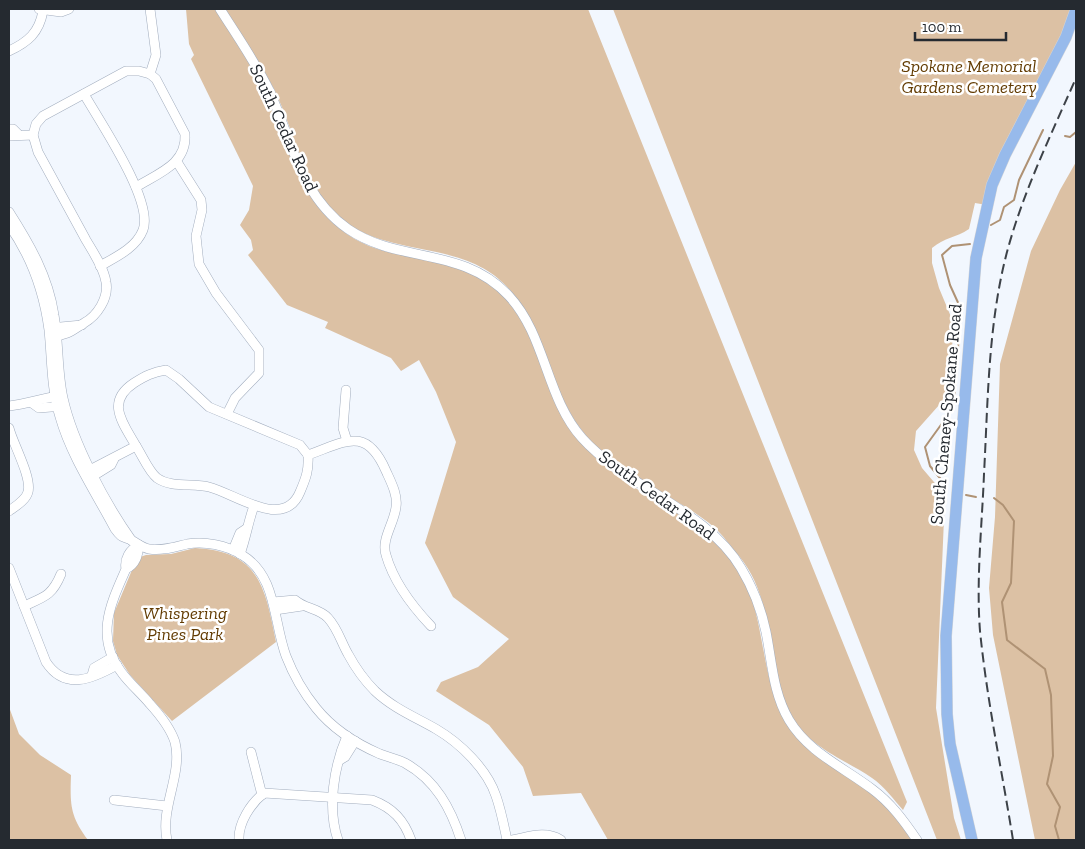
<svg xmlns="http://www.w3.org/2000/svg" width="1085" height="849" font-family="'Zilla Slab',serif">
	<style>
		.green { fill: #dcc1a4 }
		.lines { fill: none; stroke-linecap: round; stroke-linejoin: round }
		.stream { stroke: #af9274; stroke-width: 2 }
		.minor-casing { stroke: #a2adbe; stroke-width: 10 }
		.major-casing { stroke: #d3d4d6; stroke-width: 12 }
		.minor { stroke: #fff; stroke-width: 9 }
		.major { stroke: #97baeb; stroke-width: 11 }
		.rail { stroke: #3d4248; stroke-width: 2; stroke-dasharray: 10 5; stroke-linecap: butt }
		.labels { text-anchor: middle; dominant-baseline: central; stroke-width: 5; stroke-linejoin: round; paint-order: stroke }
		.park-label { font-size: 18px; font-style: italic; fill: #633c03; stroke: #fff }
		.street-label { font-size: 18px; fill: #252a30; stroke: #fff }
	</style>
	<rect width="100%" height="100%" fill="#f2f7fe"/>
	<!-- green -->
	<g class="green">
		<path d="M186 9H216C233 36 252 63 265 93 290 145 296 198 347 234 398 270 460 244 508 301 541 339 542 394 574 433 587 450 602 465 619 477 656 504 702 521 730 557 769 607 756 669 785 719 790 728 802 735 810 742 834 761 865 781 886 803 896 814 905 828 914 840H608L581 793 533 796 523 767 489 725 436 691 441 682 478 667 509 639 453 597 425 543 456 442 436 392 419 360 401 371 391 358 325 328 328 322 287 305 248 255 253 250 251 240 240 225 249 210 253 186 191 59 194 55 189 44Z"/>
		<path d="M224 9H588L907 802 903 810C894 800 884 786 872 778 846 760 810 748 793 718 764 668 778 603 739 556 731 547 723 535 714 527 676 495 618 477 587 437 580 428 573 419 568 409 547 370 540 324 510 290 464 237 388 260 339 217 302 184 295 132 274 89 259 61 241 35 224 9Z"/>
		<path d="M613 9H1076L987 205 975 203 969 229C956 238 945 237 932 248V263L939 288 954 324 948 395 916 431 914 450 922 468 945 495 936 708 954 818 961 840H937Z"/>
		<polygon points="1076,162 1076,840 1035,840 993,635 989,588 995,517 1000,364 1031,251 1060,190"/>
		<path d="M195 548C260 551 265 588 276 642L172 721 130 675 117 655 113 641 114 613 132 570 140 557 146 555 171 554Z"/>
		<path d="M9 707 19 734 40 755 71 775C70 805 70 816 88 840H9Z"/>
	</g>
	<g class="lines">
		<!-- stream -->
		<g class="stream">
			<polyline points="1065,136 1070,137 1076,132"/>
			<polyline points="991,225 1000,220 1004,207 1014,200 1019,180 1043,130"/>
			<polyline points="944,483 930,466 925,447 943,422 954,397 957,370 960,307 950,285 942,255 952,246 970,244"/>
			<polyline points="966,495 976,497"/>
			<polyline points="994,498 1003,505 1014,521 1011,583 1002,602 1007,640 1045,669 1051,695 1053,756 1047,784 1060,807 1055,826 1059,840"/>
		</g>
		<defs>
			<g id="minor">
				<polyline points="39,9 61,12 69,9"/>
				<path d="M220 9C237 36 256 63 270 92 292 142 301 196 348 229 399 264 463 246 509 296 546 336 546 398 582 438 627 488 707 510 741 568 753 588 761 608 766 632 772 662 773 693 789 720 808 752 843 767 872 789 891 803 904 821 917 840"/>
				<path d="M9 51C28 42 39 33 43 11"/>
				<polyline points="150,74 156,55 150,9"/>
				<path d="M84 94C100 122 154 201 143 230 136 248 116 257 100 266"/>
				<polyline points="9,129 13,129 18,134"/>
				<path d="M33 135 38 152C54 181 70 211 86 240 93 252 104 268 106 282 109 298 97 316 84 323 74 329 67 336 53 336"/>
				<path d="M9 136 33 135 36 124 43 116 126 71H139L150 74 156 79 185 134C187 164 159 173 136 187"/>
				<polyline points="177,162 201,200 202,210 196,236 199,264 216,293 259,350 259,373 235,398 227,414"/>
				<path d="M9 212C30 245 48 276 54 315 59 343 57 371 63 398 73 443 105 503 132 541"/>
				<path d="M9 225C31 256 44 292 49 330 52 359 51 388 60 417 71 456 96 493 115 529 122 539 123 536 133 541 138 544 143 548 149 549 162 551 174 547 187 544 205 541 226 545 242 555 277 576 273 621 286 656 293 674 303 692 316 708 332 728 357 744 380 754 388 757 397 759 405 763 436 780 451 809 461 840"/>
				<polyline points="50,328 82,325"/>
				<polyline points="346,390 343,428 347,441"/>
				<polyline points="32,403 39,408 63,406"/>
				<path d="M9 406C27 404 42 398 59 396"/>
				<path d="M9 428C13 444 32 477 28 492 26 500 16 506 9 511"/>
				<path d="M136 446C142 455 149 472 157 478 171 488 193 483 209 487 236 494 284 531 300 492 306 478 309 470 308 455"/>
				<path d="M308 455C345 442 366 425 386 471 391 482 398 495 396 507 394 524 381 539 386 555 394 583 412 606 431 626"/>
				<path d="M86 472 136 446C123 423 105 402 134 383 145 376 153 372 166 370L179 379 209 407 300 445 308 455"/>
				<polyline points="90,478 111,465 114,459"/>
				<polyline points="233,550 240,533 246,529"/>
				<path d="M240 554C246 538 248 522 254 506"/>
				<path d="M9 568 46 662C65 691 92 679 117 665"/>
				<path d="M126 569C136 564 138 555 139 545 130 549 124 559 126 569 111 603 94 637 122 673 130 684 141 693 150 704 160 715 170 727 175 742 183 774 160 807 167 840"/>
				<path d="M273 602 295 600C305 609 319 608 328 618 338 629 341 642 348 654 355 667 365 681 375 691 393 708 415 717 436 729 460 743 487 769 496 796 501 810 504 826 507 840"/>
				<path d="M24 606C44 597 52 596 61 574"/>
				<polyline points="275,610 302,606"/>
				<polyline points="92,675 94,668 113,657"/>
				<polyline points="251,752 262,795"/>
				<polyline points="340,760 345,757 355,741"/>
				<polyline points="114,800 167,806"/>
				<path d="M239 840C238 823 251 803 264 793L372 800C393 808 404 820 411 840"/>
				<path d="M338 840C327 808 334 766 347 736"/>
				<path d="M512 840C529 837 545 830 561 840"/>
			</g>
			<polyline id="major" points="972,840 950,744 947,714 946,636 976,258 992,185 1005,155 1066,37 1076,9"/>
		</defs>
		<!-- minor casing -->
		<use href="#minor" class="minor-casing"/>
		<!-- major casing -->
		<use href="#major" class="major-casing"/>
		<!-- minor -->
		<use href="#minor" class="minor"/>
		<!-- major -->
		<use href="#major" class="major"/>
		<!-- rail -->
		<path class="rail" d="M1013 840C1002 771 987 701 980 631 976 579 982 526 984 474 988 401 988 324 1007 252 1023 192 1051 135 1076 78"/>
	</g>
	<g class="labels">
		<!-- park labels -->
		<g class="park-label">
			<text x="969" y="66">Spokane Memorial<tspan x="969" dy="21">Gardens Cemetery</tspan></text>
			<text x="185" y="613">Whispering<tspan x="185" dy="21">Pines Park</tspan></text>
		</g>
		<!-- street labels -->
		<g class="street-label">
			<text transform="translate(284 128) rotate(65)">South Cedar Road</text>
			<text transform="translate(946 414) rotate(-85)">South Cheney-Spokane Road</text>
			<text transform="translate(657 495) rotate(36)">South Cedar Road</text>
		</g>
	</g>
	<!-- border -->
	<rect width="1085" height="849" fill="none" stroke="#252a30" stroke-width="20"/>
	<!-- scale -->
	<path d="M915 32v8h91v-8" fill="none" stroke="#252a30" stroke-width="2.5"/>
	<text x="922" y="32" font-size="15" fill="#252a30" stroke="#ffffff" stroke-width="4" paint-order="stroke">100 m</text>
</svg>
